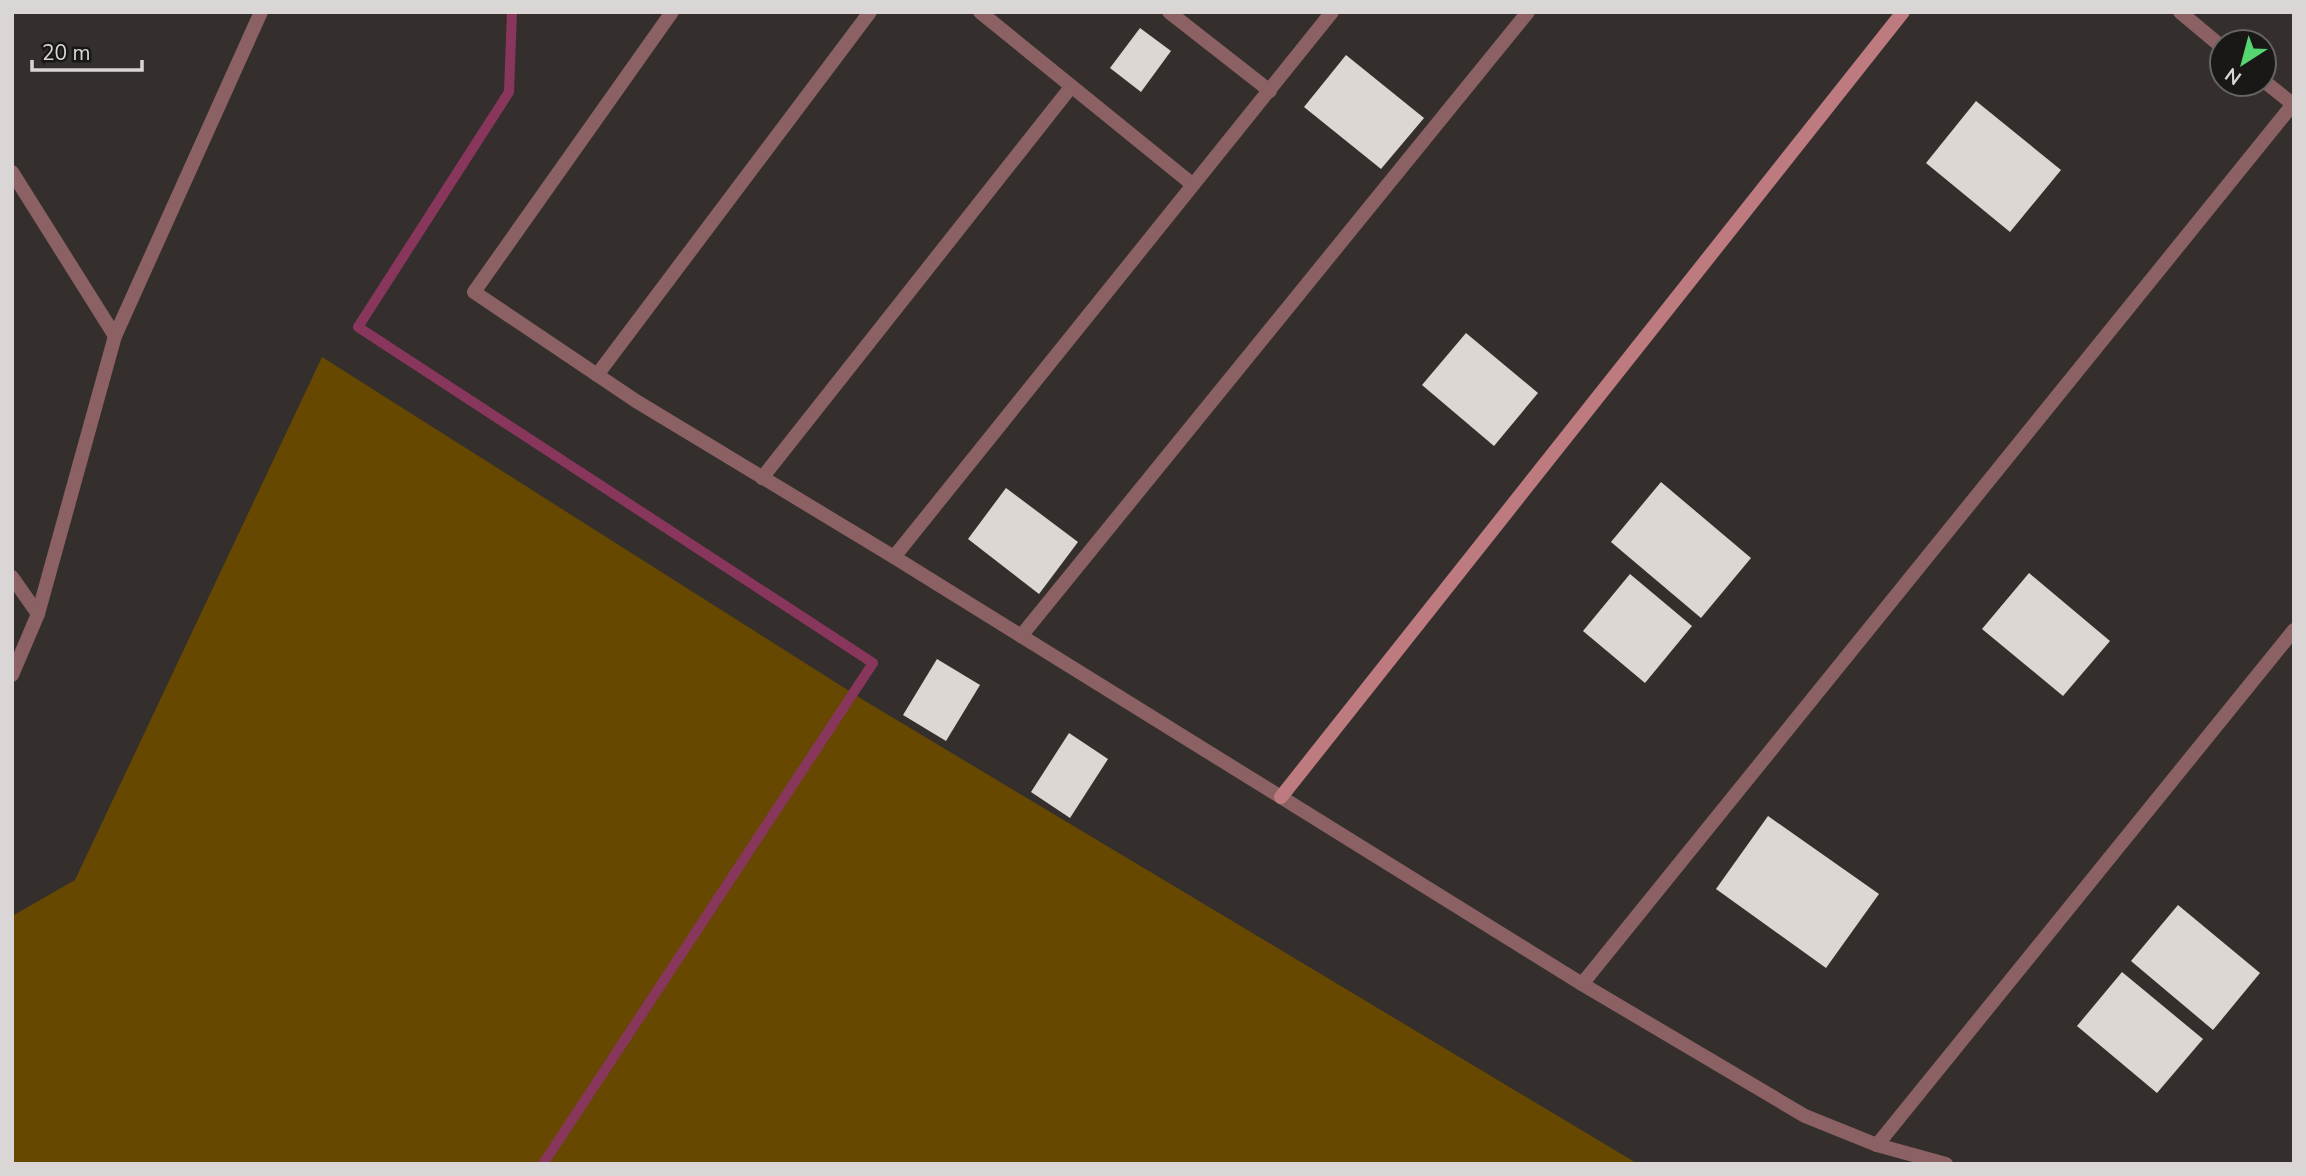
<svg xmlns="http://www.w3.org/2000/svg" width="2306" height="1176" font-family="'Nunito Sans',sans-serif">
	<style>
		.green { fill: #664800 }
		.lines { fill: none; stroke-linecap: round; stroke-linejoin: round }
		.stream { stroke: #89365d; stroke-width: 10 }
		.building { fill: #ddd7d3 }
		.street { stroke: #8b6163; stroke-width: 14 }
		.secondary { stroke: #bd7b7f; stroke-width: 14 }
	</style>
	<rect width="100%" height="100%" fill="#342f2d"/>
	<!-- green -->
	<polygon class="green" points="322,357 865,701 1638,1164 12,1164 12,916 75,880"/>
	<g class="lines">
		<!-- stream -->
		<polyline class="stream" points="512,12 509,92 358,327 873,663 543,1164"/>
	</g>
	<!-- building -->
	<g class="building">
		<polygon points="1140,28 1171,51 1141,92 1110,68"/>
		<polygon points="1346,55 1424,118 1381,169 1304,107"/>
		<polygon points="1976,101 2061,170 2010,232 1926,163"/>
		<polygon points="1466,333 1538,393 1494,446 1422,385"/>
		<polygon points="1661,482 1751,558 1701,618 1611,542"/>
		<polygon points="1006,488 1078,542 1039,594 968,539"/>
		<polygon points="2029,573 2110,641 2063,696 1982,629"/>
		<polygon points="1630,574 1692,626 1645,683 1583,631"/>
		<polygon points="937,659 980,685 946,741 903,715"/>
		<polygon points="1069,733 1108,759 1070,818 1031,792"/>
		<polygon points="1768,816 1879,894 1826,968 1716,889"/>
		<polygon points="2178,905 2260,973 2213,1030 2131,961"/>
		<polygon points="2122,972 2203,1039 2157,1093 2077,1026"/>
	</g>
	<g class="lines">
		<!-- street -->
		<g class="street">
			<polyline points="672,12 474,292 636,401 894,557 1582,984 1805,1116 1877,1145 1946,1164"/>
			<polyline points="980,12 1192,184"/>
			<polyline points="1169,12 1270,91"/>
			<polyline points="2180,12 2222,47"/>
			<polyline points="2264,81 2294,105"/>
			<polyline points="12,172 115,336"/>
			<polyline points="597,375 870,12"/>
			<polyline points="762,478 1071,87"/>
			<polyline points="894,557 1332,12"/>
			<polyline points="12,577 38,614"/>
			<polyline points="1021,636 1528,12"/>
			<polyline points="12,675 38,614 115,336 261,12"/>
			<polyline points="1582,984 2294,103"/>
			<polyline points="1877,1145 2294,630"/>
		</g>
		<!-- secondary -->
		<polyline class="secondary" points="1281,797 1903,12"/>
	</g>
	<!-- border -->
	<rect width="2306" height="1176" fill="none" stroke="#d9d6d5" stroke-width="28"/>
	<!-- north arrow -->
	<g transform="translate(2243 63) rotate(216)"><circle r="33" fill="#1a1817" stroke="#666463" stroke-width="2"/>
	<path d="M0-5L12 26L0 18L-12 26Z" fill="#56d671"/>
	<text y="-10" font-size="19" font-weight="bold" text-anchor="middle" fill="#d9d6d5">N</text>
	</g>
	<!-- scale -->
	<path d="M32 60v10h110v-10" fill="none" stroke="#d9d6d5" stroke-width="3.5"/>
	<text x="42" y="60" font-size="21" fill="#d9d6d5" stroke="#1a1817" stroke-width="5" paint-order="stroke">20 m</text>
</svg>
